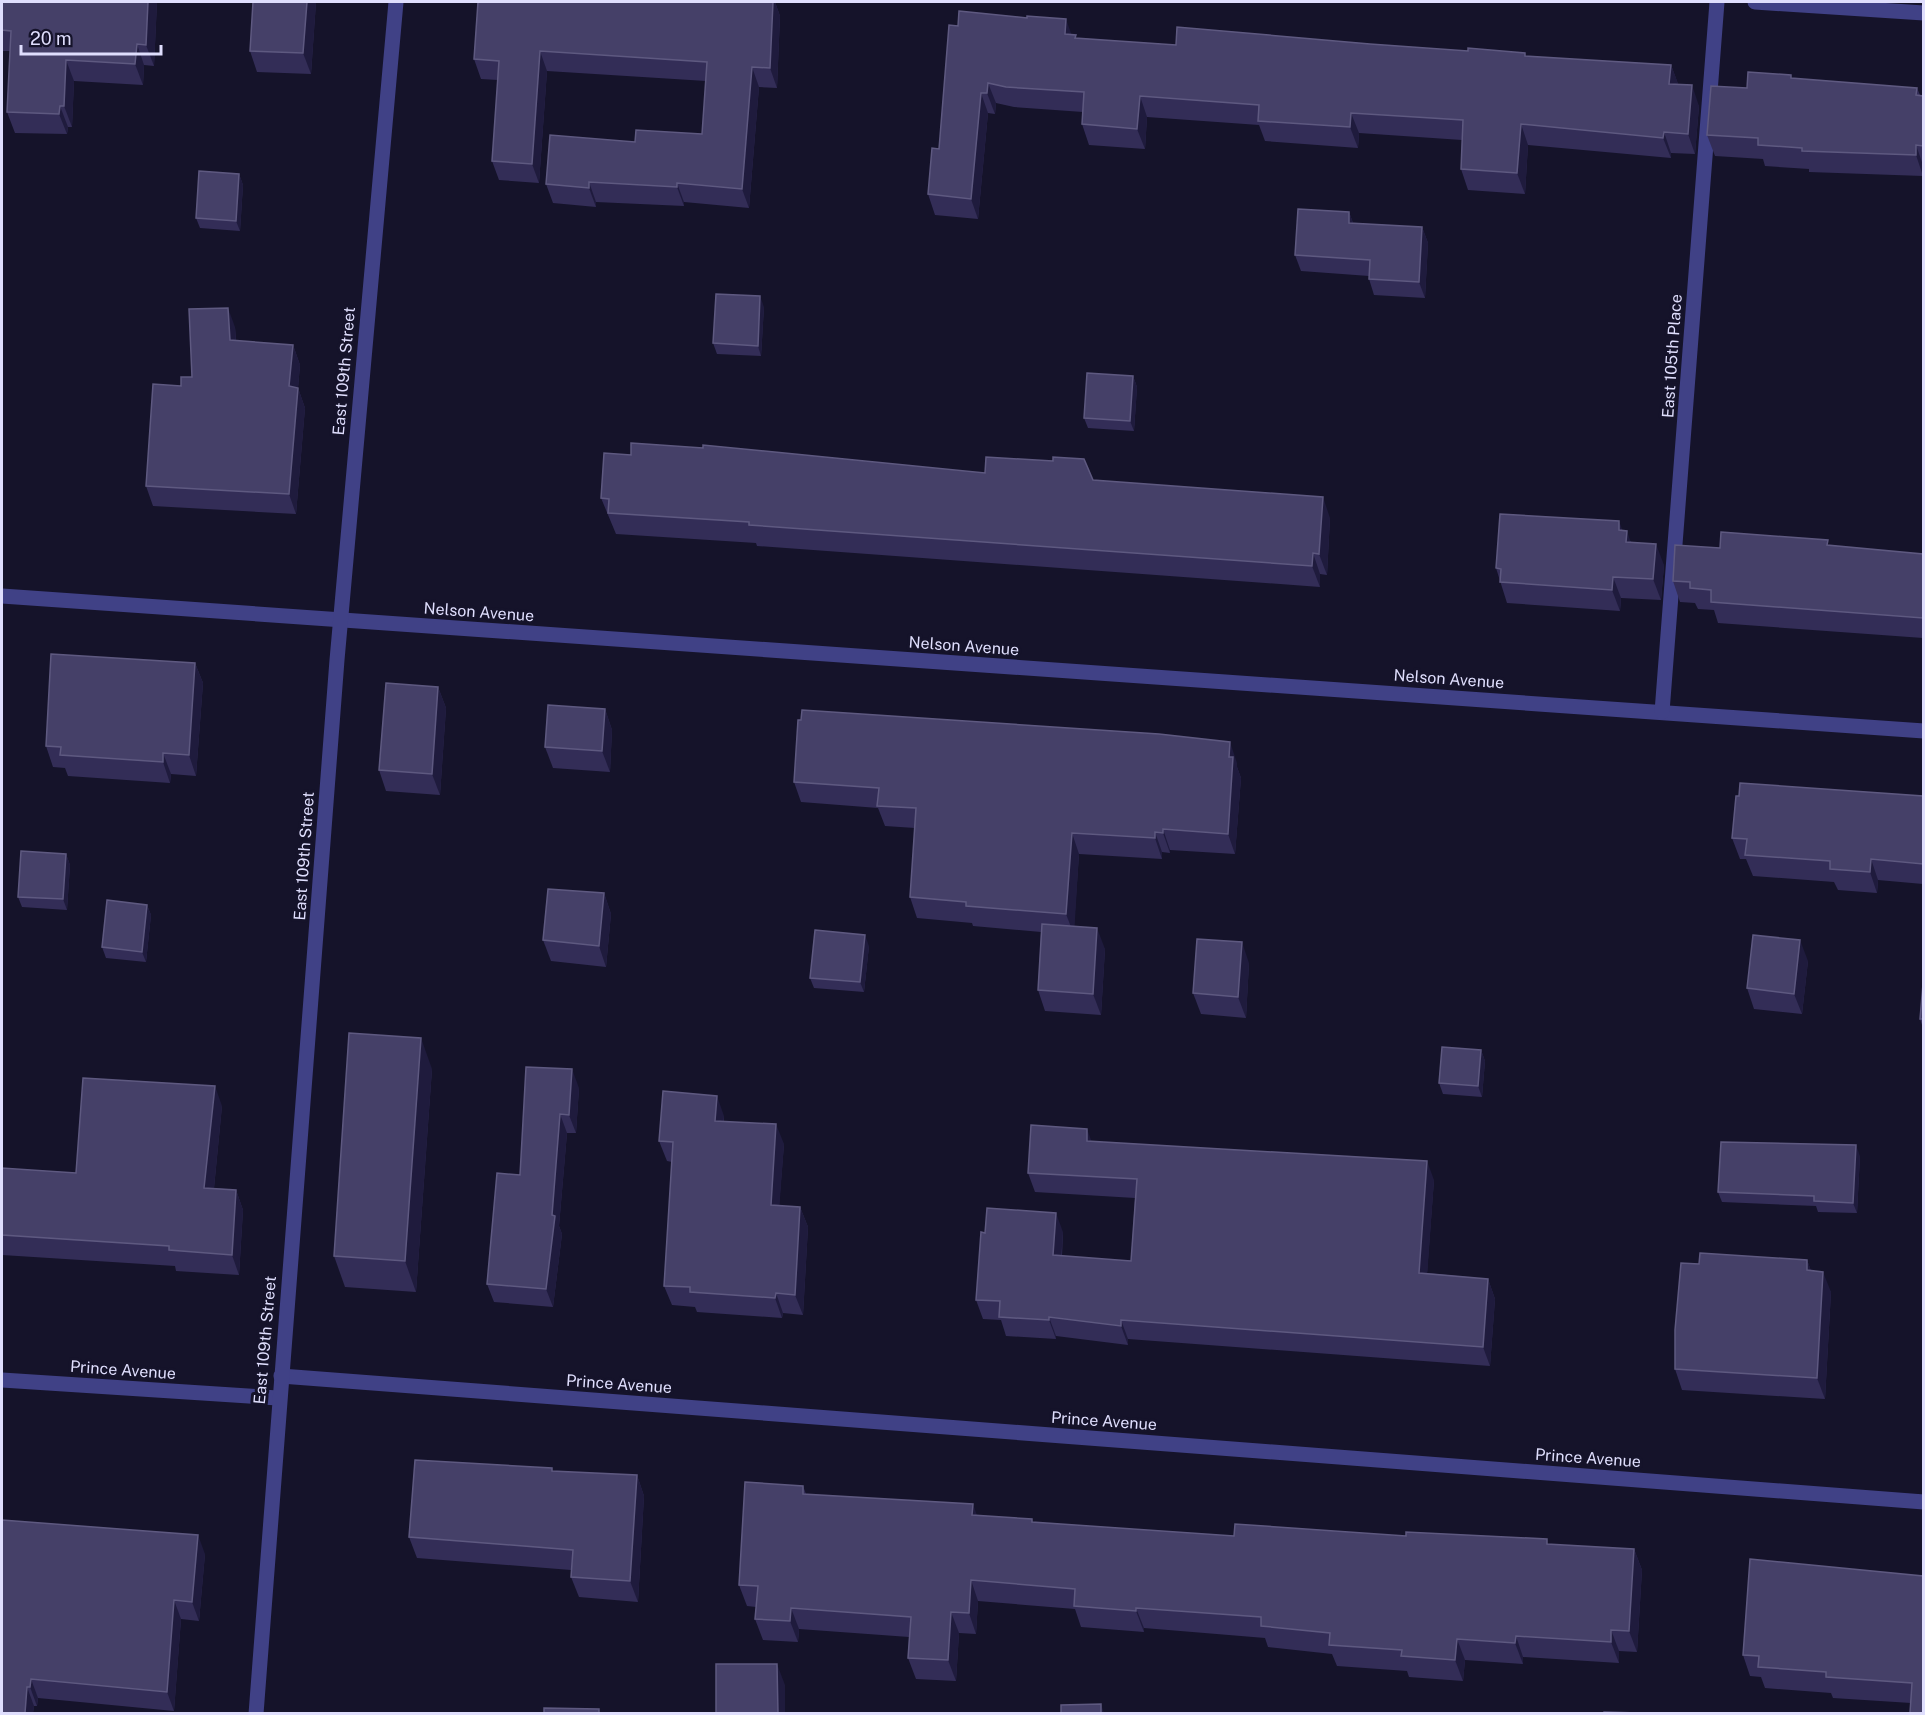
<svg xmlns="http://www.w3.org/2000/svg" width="1925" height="1715" font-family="'Public Sans',sans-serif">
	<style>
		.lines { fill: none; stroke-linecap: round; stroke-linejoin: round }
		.street { stroke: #404186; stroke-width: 15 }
		.wall { fill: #332d57 }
		.shaded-wall { fill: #1f1b3d }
		.building { fill: #454068; stroke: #5e5980; stroke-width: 1.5 }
		.labels { text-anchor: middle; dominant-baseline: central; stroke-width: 6; stroke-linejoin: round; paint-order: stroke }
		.street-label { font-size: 16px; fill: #dfdefd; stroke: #15132a }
	</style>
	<rect width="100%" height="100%" fill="#15132a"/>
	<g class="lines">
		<!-- street -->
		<g class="street">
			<polyline points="1755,2 1924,13"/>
			<polyline points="2,596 1924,731"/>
			<polyline points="1662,712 1717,2"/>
			<polyline points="281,1376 1924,1502"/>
			<polyline points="2,1380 278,1398"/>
			<polyline points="256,1714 337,660 396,2"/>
		</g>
	</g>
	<!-- wall -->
	<g class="wall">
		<polygon points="2,2 157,2 154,66 144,65 143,85 74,81 72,127 68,127 67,134 15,133 7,112 10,51 2,51"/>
		<polygon points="316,2 311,74 257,72 250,51"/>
		<polygon points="478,2 775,2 780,16 777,88 759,87 749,208 684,202 684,206 596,202 596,207 553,203 546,184 635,142 702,134 706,81 547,71 539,183 499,180 492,161 498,80 481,79 474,59"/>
		<polygon points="949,25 1071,35 1077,38 1176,45 1370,44 1526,56 1671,65 1678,84 1699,106 1695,154 1671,153 1671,158 1528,145 1525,194 1468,190 1461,169 1462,140 1359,133 1358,148 1265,141 1259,125 1147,117 1145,149 1089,145 1082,124 1083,112 1014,107 996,103 995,114 988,113 978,219 935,215 928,194 939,149"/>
		<polygon points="1793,79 1917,88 1920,95 1923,96 1923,176 1809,172 1809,169 1765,166 1763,159 1715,156 1707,135 1747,88"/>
		<polygon points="239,174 243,185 240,231 200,228 196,218"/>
		<polygon points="1349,212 1353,223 1422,227 1428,243 1425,298 1374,295 1369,279 1369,276 1301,271 1295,255"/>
		<polygon points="764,307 761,356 717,354 713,343"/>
		<polygon points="235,327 236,341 293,345 300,365 298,388 305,408 296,514 153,506 146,486 181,386 192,377"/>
		<polygon points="1133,376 1137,387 1134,431 1088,428 1084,418"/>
		<polygon points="631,455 1093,480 1330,518 1327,575 1320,574 1320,587 757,546 756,543 616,534 601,498"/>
		<polygon points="1623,531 1631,542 1664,565 1661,600 1621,598 1620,611 1507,603 1496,568"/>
		<polygon points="1830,546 1923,554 1923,638 1718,623 1714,610 1698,609 1695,603 1680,602 1673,581"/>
		<polygon points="195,663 203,683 196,776 171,774 170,783 68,776 65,768 53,767 46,746"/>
		<polygon points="438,687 446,708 440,795 386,791 379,770"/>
		<polygon points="605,709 612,730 610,772 553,768 545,747"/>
		<polygon points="1237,763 1237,767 1241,778 1235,854 1170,850 1170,853 1162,852 1162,859 1079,854 1074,926 1105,949 1101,1015 1045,1011 1038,990 1041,932 973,926 972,923 917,918 910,897 915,828 885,826 878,808 801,802 794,782"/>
		<polygon points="1923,796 1923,884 1878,880 1877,893 1838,890 1834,882 1753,876 1746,859 1740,859 1732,838"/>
		<polygon points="66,854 70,865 67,910 22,907 18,897"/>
		<polygon points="604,893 611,914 606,967 551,961 543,940"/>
		<polygon points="147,905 151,915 146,962 106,958 102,947"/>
		<polygon points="869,946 864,992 814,988 810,978"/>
		<polygon points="1808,961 1802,1014 1754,1009 1747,988"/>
		<polygon points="1249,963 1246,1018 1201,1014 1193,993"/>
		<polygon points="1923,984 1923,1028 1920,1019"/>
		<polygon points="1481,1050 1485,1061 1482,1097 1443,1094 1439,1083"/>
		<polygon points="432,1069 416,1292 345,1287 334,1256"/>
		<polygon points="579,1088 576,1133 567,1133 559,1226 562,1234 553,1307 494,1302 487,1284 520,1175"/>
		<polygon points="222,1106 214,1188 236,1190 243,1210 239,1275 176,1271 175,1266 2,1255 2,1168 76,1173"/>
		<polygon points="724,1116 724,1121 784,1144 779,1206 800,1207 808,1227 803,1315 783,1313 782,1318 697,1312 695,1307 672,1305 664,1286 672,1162 667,1161 659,1141"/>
		<polygon points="1092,1141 1434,1180 1427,1273 1488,1279 1495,1299 1490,1366 1128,1339 1128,1345 1056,1336 1056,1339 1006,1336 1001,1320 983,1319 976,1300 1063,1232 1062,1256 1131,1261 1135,1198 1035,1192 1028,1173"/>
		<polygon points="1860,1156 1857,1213 1818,1212 1816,1206 1722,1202 1718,1192"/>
		<polygon points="1807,1260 1811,1271 1831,1292 1825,1399 1682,1390 1675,1369 1699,1264"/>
		<polygon points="553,1471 637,1475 644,1496 638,1602 579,1597 571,1577 571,1570 417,1558 409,1537"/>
		<polygon points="803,1486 806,1494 1034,1523 1234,1536 1406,1536 1634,1549 1642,1570 1637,1652 1619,1651 1619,1663 1523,1657 1523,1664 1465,1660 1463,1681 1409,1677 1407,1671 1337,1666 1332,1654 1268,1647 1265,1638 1144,1628 1144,1632 1081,1627 1075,1609 978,1601 976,1634 959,1633 956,1681 916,1679 908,1658 909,1637 799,1629 798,1642 763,1640 755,1619 756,1607 747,1606 739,1585"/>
		<polygon points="2,1520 205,1554 199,1621 181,1619 174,1711 38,1698 37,1706 34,1706 33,1713 2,1713"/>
		<polygon points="1923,1576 1911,1703 1833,1698 1831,1693 1765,1688 1761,1677 1750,1676 1743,1655"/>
	</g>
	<!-- shaded-wall -->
	<g class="shaded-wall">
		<polygon points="148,2 157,2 154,66 146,45"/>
		<polygon points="307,2 316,2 311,74 303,53"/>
		<polygon points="773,2 775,2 780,16 777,88 770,68"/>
		<polygon points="1066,19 1073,39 1065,34"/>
		<polygon points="137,44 144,65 143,85 135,64"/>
		<polygon points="540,51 547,71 539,183 532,164"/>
		<polygon points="66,60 74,81 72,127 64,106"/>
		<polygon points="1671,65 1679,86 1669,84"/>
		<polygon points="752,67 759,87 749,208 742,189"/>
		<polygon points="988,83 996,103 995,114 987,93"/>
		<polygon points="1692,85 1699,106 1695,154 1688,134"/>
		<polygon points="981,93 988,113 978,219 971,199"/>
		<polygon points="1140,96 1147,117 1145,149 1137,129"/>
		<polygon points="60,106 68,127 67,134 59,114"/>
		<polygon points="1351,113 1359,133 1358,148 1350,127"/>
		<polygon points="1521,124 1528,145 1525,194 1517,173"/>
		<polygon points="1664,132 1671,153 1671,158 1663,138"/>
		<polygon points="1916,145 1923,165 1923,176 1916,155"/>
		<polygon points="2,172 3,177 2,203"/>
		<polygon points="239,174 243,185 240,231 236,221"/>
		<polygon points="589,182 596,202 596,207 589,188"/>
		<polygon points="677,183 684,202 684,206 677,187"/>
		<polygon points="1349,212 1355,228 1349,223"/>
		<polygon points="1422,227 1428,243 1425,298 1419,282"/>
		<polygon points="760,296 764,307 761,356 758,346"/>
		<polygon points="228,308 235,327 237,360 230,340"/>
		<polygon points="293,345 300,365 298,388 305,408 296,514 289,494 289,386"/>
		<polygon points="1133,376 1137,387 1134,431 1130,421"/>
		<polygon points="1323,497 1330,518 1327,575 1319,554"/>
		<polygon points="1619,521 1626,540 1627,531 1634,552 1634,563 1619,530"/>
		<polygon points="1656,544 1664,565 1661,600 1653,579"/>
		<polygon points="1313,553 1320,574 1320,587 1312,566"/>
		<polygon points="1613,577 1621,598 1620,611 1612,590"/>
		<polygon points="195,663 203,683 196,776 189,755"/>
		<polygon points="438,687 446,708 440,795 432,774"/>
		<polygon points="605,709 612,730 610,772 602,751"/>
		<polygon points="1230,742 1237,763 1237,767 1241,778 1235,854 1228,834 1229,757"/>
		<polygon points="163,753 171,774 170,783 163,762"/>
		<polygon points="1163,829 1170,850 1170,853 1163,833"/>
		<polygon points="1155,832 1162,852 1162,859 1155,838"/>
		<polygon points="1072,833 1079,854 1074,935 1066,914"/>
		<polygon points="66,854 70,865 67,910 63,899"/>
		<polygon points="1871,859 1878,880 1877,893 1870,872"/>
		<polygon points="604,893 611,914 606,967 599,946"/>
		<polygon points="147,905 151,915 146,962 142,952"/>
		<polygon points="1097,928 1105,949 1101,1015 1093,994"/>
		<polygon points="865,935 869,946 864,992 860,982"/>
		<polygon points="1800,940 1808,961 1802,1014 1794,994"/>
		<polygon points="1242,942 1249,963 1246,1018 1238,997"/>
		<polygon points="421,1038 432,1069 416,1292 405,1261"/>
		<polygon points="1481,1050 1485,1061 1482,1097 1478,1086"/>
		<polygon points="572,1069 579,1088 576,1133 569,1115"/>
		<polygon points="215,1086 222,1106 212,1208 204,1188"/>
		<polygon points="717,1096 724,1116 722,1141 715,1121"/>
		<polygon points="560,1114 567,1133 559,1226 562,1234 553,1307 546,1289"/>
		<polygon points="776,1124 784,1144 778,1225 771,1205"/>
		<polygon points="1087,1129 1094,1148 1087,1141"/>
		<polygon points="1856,1145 1860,1156 1857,1213 1853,1203"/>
		<polygon points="1427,1161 1434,1180 1426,1292 1419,1273"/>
		<polygon points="236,1190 243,1210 239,1275 232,1255"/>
		<polygon points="800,1207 808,1227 803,1315 795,1295"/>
		<polygon points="1056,1213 1063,1232 1060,1274 1053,1255"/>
		<polygon points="1807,1260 1815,1281 1807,1270"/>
		<polygon points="1823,1272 1831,1292 1825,1399 1817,1378"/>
		<polygon points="1488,1279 1495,1299 1490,1366 1483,1347"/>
		<polygon points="776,1293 783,1313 782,1318 775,1298"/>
		<polygon points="1049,1317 1056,1336 1056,1339 1049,1320"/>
		<polygon points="1121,1320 1128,1339 1128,1345 1121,1326"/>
		<polygon points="637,1475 644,1496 638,1602 630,1581"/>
		<polygon points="973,1504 980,1524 972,1515"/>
		<polygon points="198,1535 205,1554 199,1621 192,1602"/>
		<polygon points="1634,1549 1642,1570 1637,1652 1629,1631"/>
		<polygon points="971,1580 978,1601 976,1634 969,1613"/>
		<polygon points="174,1600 181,1619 174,1711 167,1692"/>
		<polygon points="791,1608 799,1629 798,1642 790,1621"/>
		<polygon points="1136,1608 1144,1628 1144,1632 1136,1611"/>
		<polygon points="951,1612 959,1633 956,1681 948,1660"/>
		<polygon points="1611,1630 1619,1651 1619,1663 1611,1642"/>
		<polygon points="1516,1636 1523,1657 1523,1664 1515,1643"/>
		<polygon points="1457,1639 1465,1660 1463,1681 1455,1660"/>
		<polygon points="777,1664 785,1685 785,1713 778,1713"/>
		<polygon points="31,1679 38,1698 37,1706 30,1687"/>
		<polygon points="27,1687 34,1706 33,1713 25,1713"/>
		<polygon points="1101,1704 1104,1713 1101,1713"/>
	</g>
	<!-- building -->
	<g class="building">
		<polygon points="2,2 148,2 146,45 137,44 135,64 66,60 64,106 60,106 59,114 7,112 11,31 2,30"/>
		<polygon points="253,2 307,2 303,53 250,51"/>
		<polygon points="478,2 773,2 770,68 752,67 742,189 677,183 677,187 589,182 589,188 546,184 550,135 635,142 636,130 702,134 707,62 540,51 532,164 492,161 499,61 474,59"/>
		<polygon points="959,11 1027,18 1027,16 1066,19 1065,34 1076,35 1075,38 1176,45 1177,27 1370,44 1468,51 1468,48 1525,53 1525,56 1671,65 1669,84 1692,85 1688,134 1664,132 1663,138 1521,124 1517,173 1461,169 1463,120 1351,113 1350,127 1258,121 1259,105 1140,96 1137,129 1082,124 1084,92 1006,87 988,83 987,93 981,93 971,199 928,194 932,148 939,149 949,25 958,26"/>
		<polygon points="1748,72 1791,75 1791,78 1917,88 1916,95 1923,96 1923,146 1916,145 1916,155 1802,151 1802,148 1758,145 1758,138 1707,135 1711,86 1747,88"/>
		<polygon points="199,171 239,174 236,221 196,218"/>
		<polygon points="1298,209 1349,212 1349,223 1422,227 1419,282 1369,279 1370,260 1295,255"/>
		<polygon points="716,294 760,296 758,346 713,343"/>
		<polygon points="228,308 230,340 293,345 289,386 298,388 289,494 146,486 153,384 181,386 181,377 192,377 189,309"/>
		<polygon points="1087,373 1133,376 1130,421 1084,418"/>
		<polygon points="631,443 703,448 703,445 985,473 986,457 1053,461 1053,457 1084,459 1093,480 1323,497 1319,554 1313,553 1312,566 749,525 749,522 608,513 609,499 601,498 604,453 631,455"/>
		<polygon points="1500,514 1619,521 1619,530 1627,531 1626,542 1656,544 1653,579 1613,577 1612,590 1500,582 1501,569 1496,568"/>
		<polygon points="1721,532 1828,540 1827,545 1923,554 1923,618 1711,602 1711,590 1690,588 1690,582 1673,581 1675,545 1720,548"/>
		<polygon points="51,654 195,663 189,755 163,753 163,762 60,755 61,747 46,746"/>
		<polygon points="386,683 438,687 432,774 379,770"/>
		<polygon points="548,705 605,709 602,751 545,747"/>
		<polygon points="802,710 1159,734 1230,742 1229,757 1233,757 1228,834 1163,829 1163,833 1155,832 1155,838 1072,833 1066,914 966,906 966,902 910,897 916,808 877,806 879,788 794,782 798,720 801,720"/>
		<polygon points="1740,783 1923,796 1923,864 1871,859 1870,872 1830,869 1830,861 1745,855 1747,839 1732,838 1736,796 1739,796"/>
		<polygon points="21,851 66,854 63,899 18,897"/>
		<polygon points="548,889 604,893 599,946 543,940"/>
		<polygon points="107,900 147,905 142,952 102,947"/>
		<polygon points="1042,924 1097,928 1093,994 1038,990"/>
		<polygon points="815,930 865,935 860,982 810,978"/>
		<polygon points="1753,935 1800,940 1794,994 1747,988"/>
		<polygon points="1197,939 1242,942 1238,997 1193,993"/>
		<polygon points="1923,984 1923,1019 1920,1019"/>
		<polygon points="349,1033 421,1038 405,1261 334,1256"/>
		<polygon points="1442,1047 1481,1050 1478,1086 1439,1083"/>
		<polygon points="526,1067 572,1069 569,1115 560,1114 552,1215 555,1216 546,1289 487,1284 497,1173 520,1175"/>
		<polygon points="83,1078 215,1086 204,1188 236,1190 232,1255 169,1250 169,1246 2,1235 2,1168 76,1173"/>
		<polygon points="663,1091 717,1096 715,1121 776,1124 771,1205 800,1207 795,1295 776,1293 775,1298 690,1292 690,1287 664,1286 673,1142 659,1141"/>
		<polygon points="1031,1125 1087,1129 1087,1141 1427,1161 1419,1273 1488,1279 1483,1347 1121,1320 1121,1326 1049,1317 1049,1320 999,1317 1000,1301 976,1300 981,1232 985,1233 987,1208 1056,1213 1053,1255 1131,1261 1137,1179 1028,1173"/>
		<polygon points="1721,1142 1856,1145 1853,1203 1814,1201 1814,1196 1718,1192"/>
		<polygon points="1700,1253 1807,1260 1807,1270 1823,1272 1817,1378 1675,1369 1675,1330 1681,1263 1699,1264"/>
		<polygon points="415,1460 552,1468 552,1471 637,1475 630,1581 571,1577 573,1550 409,1537"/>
		<polygon points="745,1482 803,1486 803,1494 973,1504 972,1515 1032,1519 1032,1522 1234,1536 1235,1524 1406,1536 1406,1532 1547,1539 1547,1544 1634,1549 1629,1631 1611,1630 1611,1642 1516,1636 1515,1643 1457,1639 1455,1660 1401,1656 1402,1650 1329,1645 1330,1633 1261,1626 1261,1617 1136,1608 1136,1611 1074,1606 1075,1589 971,1580 969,1613 951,1612 948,1660 908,1658 911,1617 791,1608 790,1621 755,1619 758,1586 739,1585"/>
		<polygon points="2,1520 198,1535 192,1602 174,1600 167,1692 31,1679 30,1687 27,1687 25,1713 2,1713"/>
		<polygon points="1750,1559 1923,1576 1923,1713 1910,1713 1912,1683 1826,1677 1826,1672 1758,1667 1759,1656 1743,1655"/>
		<polygon points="716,1664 777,1664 778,1713 716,1713"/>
		<polygon points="1101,1704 1101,1713 1061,1713 1061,1705"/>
		<polygon points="544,1708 599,1709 599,1713 544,1713"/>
		<polygon points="1604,1712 1639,1713 1603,1713"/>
	</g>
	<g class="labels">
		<!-- street labels -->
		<g class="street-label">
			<text transform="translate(1672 356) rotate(-86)">East 105th Place</text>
			<text transform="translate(344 371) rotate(-85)">East 109th Street</text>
			<text transform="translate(479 612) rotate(4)">Nelson Avenue</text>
			<text transform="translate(964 646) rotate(4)">Nelson Avenue</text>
			<text transform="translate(1449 679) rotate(4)">Nelson Avenue</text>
			<text transform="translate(304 856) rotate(-86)">East 109th Street</text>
			<text transform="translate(265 1340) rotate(-85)">East 109th Street</text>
			<text transform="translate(123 1370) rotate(4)">Prince Avenue</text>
			<text transform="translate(619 1384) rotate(4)">Prince Avenue</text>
			<text transform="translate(1104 1421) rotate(4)">Prince Avenue</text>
			<text transform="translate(1588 1458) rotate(4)">Prince Avenue</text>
		</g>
	</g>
	<!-- border -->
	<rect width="1925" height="1715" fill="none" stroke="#dfdefd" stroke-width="6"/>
	<!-- scale -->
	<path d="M21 45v9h140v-9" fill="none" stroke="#dfdefd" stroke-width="3"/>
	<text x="30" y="45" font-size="18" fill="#dfdefd" stroke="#15132a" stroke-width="4.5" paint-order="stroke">20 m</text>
</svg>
